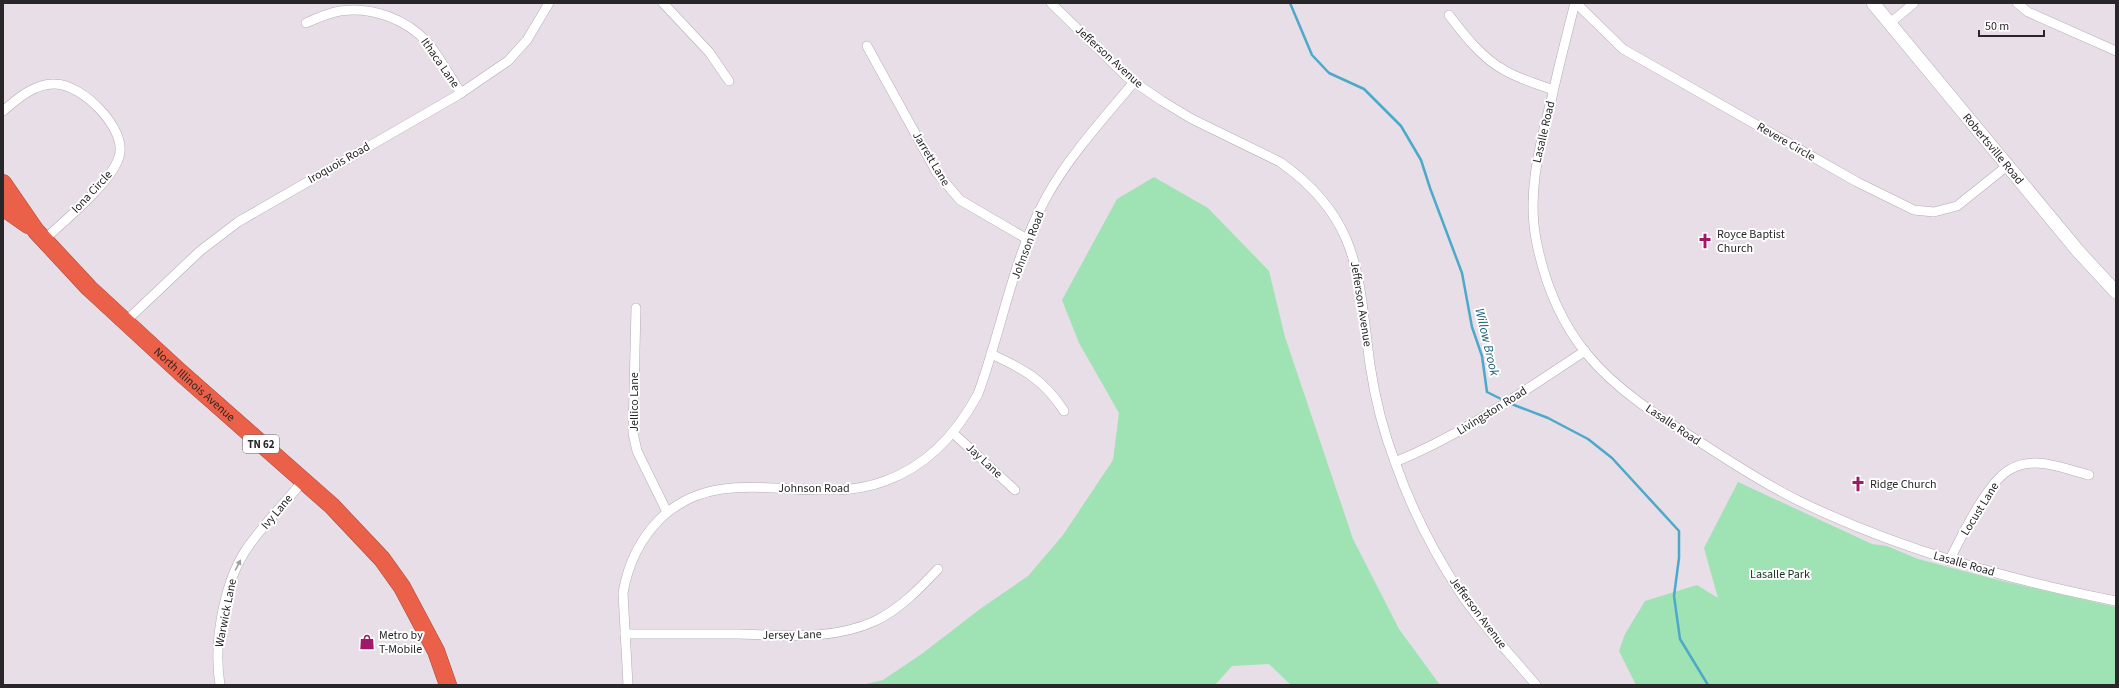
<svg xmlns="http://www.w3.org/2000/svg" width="2119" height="688" font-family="'Source Sans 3',sans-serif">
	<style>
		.green { fill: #9fe3b4 }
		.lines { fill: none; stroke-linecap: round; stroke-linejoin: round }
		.stream { stroke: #4ca9ca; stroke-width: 2.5 }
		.street-casing { stroke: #b5acb5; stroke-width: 10 }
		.secondary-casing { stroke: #b5acb5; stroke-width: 14 }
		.highway-casing { stroke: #a74c3d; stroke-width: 18 }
		.street { stroke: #fff; stroke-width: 9 }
		.secondary { stroke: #fff; stroke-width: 13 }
		.highway { stroke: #eb6048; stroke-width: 17 }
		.oneway { fill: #9f9d9f }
		.labels { text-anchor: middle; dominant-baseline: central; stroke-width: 4; stroke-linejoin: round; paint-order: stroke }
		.shield { fill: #fff; stroke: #696769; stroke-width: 1 }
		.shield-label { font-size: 11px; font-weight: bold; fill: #292629 }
		.street-label { font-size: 12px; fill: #292629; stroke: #fff }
		.poi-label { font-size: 12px; fill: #292629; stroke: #fff; text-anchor: start }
		.park-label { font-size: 12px; fill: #12311e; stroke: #fff }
		.water-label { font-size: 13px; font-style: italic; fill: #155f76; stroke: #fff }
	</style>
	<rect width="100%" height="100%" fill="#e7dee7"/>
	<!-- green -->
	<g class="green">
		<polygon points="1154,177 1208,208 1269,271 1285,337 1353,539 1399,629 1440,685 1291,685 1269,664 1232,666 1215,685 862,685 883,680 923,653 980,609 1028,576 1063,535 1113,460 1119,413 1079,343 1062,300 1117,199"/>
		<polygon points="1738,482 1872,544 1887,546 1918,559 1998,580 2116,607 2116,685 1636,685 1619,651 1625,634 1645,601 1697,585 1718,598 1704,548"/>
	</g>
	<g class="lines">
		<!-- stream -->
		<g class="stream">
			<polyline points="1290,3 1312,55 1329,73 1364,89 1401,126 1421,160 1430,188 1462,273 1472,327 1482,356 1487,392 1505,401"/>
			<polyline points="1509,403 1548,418 1588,439 1612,458 1679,531 1679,558 1674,596 1680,639 1708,685"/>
		</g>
		<defs>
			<g id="street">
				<polyline points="663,3 709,52 729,81"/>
				<path d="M1051 3 1127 77 1162 101 1192 119 1280 162C1361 219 1358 276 1370 365 1375 398 1383 431 1395 462 1411 508 1434 553 1461 594 1483 626 1511 655 1536 685"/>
				<path d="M1575 3C1567 34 1559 65 1552 97 1540 145 1526 194 1537 244 1545 283 1561 322 1586 353 1617 391 1659 417 1700 442 1732 463 1765 484 1799 501 1900 550 2007 579 2116 601"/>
				<polyline points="1576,3 1623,49 1857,182 1914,210 1934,212 1957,206 2007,166"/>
				<polyline points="2017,3 2028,12 2116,51"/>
				<path d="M1449 15C1464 35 1482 58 1504 70 1519 79 1537 84 1553 90"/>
				<path d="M306 23C317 18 328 13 340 11 371 6 406 19 427 42 440 57 450 77 461 93"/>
				<polyline points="1889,24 1914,3"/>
				<polyline points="867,46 937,173 960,200 1027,239"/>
				<path d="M3 111C17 99 35 83 55 84 82 84 128 129 119 157 111 183 65 220 44 240"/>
				<polyline points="636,308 633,433 637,451 667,512"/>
				<polyline points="125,322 200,251 238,222 458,95 508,61 527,40 549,3"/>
				<path d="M991 354C1024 369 1044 380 1064 411"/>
				<polyline points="953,433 1015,490"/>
				<path d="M1395 462C1464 434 1522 392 1585 351"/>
				<path d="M1949 561C1962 536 1986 484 2009 470 2017 465 2027 463 2036 463 2053 463 2072 471 2089 475"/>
				<path d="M625 634C663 634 700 634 738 634 783 635 832 641 875 621 900 609 919 589 938 569"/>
				<path d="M220 685C213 642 224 579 250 544 267 521 286 501 304 480"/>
				<path d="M628 685 623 593C628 564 639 540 660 519 722 458 811 509 885 481 927 466 957 433 978 394 1002 329 1013 257 1047 196 1070 155 1104 118 1134 82"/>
			</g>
			<g id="secondary">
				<path id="s1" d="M1873 3 2078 251 2116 292"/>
			</g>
			<g id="highway">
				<path id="s2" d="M3 183 36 231 89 288 180 372 332 506 382 559 402 587 436 651 448 685"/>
				<polyline points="3,205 8,211 28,225"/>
			</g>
		</defs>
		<!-- street casing -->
		<use href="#street" class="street-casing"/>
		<!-- secondary casing -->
		<use href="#secondary" class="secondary-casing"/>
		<!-- highway casing -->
		<use href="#highway" class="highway-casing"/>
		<!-- street -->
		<use href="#street" class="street"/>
		<!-- secondary -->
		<use href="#secondary" class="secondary"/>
		<!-- highway -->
		<use href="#highway" class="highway"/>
	</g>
	<!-- one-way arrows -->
	<defs><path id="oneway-solid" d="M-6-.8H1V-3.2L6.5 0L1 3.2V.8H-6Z"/></defs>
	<use class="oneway" href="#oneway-solid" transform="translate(238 565) rotate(-63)"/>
	<!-- icons -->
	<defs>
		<symbol id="church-bare" viewBox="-9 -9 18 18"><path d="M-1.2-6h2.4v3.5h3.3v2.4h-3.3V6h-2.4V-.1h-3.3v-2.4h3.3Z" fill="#9f1968" stroke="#fff" stroke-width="2.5" paint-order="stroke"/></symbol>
		<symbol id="shop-bare" viewBox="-9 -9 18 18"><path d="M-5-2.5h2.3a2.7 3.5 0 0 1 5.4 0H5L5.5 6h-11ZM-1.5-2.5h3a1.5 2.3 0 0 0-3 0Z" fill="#9f1968" stroke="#fff" stroke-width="2.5" paint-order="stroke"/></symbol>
	</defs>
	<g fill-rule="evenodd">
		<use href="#church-bare" x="1694" y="230" width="22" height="22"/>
		<use href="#church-bare" x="1847" y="473" width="22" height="22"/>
		<use href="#shop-bare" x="356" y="631" width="22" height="22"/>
	</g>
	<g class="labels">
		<!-- shield labels -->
		<rect class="shield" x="243" y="435" width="36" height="18" rx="3"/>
		<g class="shield-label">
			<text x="261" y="444">TN 62</text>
		</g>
		<!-- street labels -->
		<g class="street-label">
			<text transform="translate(1109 57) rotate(42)">Jefferson Avenue</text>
			<text transform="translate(440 63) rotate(55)">Ithaca Lane</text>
			<text transform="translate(1544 132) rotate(-77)">Lasalle Road</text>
			<text transform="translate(1786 142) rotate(30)">Revere Circle</text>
			<text stroke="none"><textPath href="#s1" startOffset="189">Robertsville Road</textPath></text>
			<text transform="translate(931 159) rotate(59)">Jarrett Lane</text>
			<text transform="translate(339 163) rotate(-30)">Iroquois Road</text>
			<text transform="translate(92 192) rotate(-47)">Iona Circle</text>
			<text transform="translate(1028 245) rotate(-69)">Johnson Road</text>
			<text transform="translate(1361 304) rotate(81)">Jefferson Avenue</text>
			<text stroke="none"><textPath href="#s2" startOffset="279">North Illinois Avenue</textPath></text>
			<text transform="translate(634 402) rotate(-90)">Jellico Lane</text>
			<text transform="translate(1492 411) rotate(-32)">Livingston Road</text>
			<text transform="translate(1673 425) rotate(34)">Lasalle Road</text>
			<text transform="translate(984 461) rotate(43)">Jay Lane</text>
			<text x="814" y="488">Johnson Road</text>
			<text transform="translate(1980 509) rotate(-58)">Locust Lane</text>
			<text transform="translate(277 512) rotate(-50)">Ivy Lane</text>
			<text transform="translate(1964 564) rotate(16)">Lasalle Road</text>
			<text transform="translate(226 613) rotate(-79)">Warwick Lane</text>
			<text transform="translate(1478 613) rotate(53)">Jefferson Avenue</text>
			<text transform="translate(792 635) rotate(-1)">Jersey Lane</text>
		</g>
		<!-- poi labels -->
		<g class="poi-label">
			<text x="1717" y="234">Royce Baptist<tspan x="1717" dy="14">Church</tspan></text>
			<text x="1870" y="484">Ridge Church</text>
			<text x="379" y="635">Metro by<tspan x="379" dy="14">T-Mobile</tspan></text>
		</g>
		<!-- park labels -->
		<g class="park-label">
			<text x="1780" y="574">Lasalle Park</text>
		</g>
		<!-- water labels -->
		<g class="water-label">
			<text transform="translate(1487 342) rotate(77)">Willow Brook</text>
		</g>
	</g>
	<!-- border -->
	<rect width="2119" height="688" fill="none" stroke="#292629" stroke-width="8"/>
	<!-- scale -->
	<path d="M1979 30v6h65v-6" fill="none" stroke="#292629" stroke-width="2"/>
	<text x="1985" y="30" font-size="12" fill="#292629" stroke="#ffffff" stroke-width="3" paint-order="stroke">50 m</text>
</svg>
